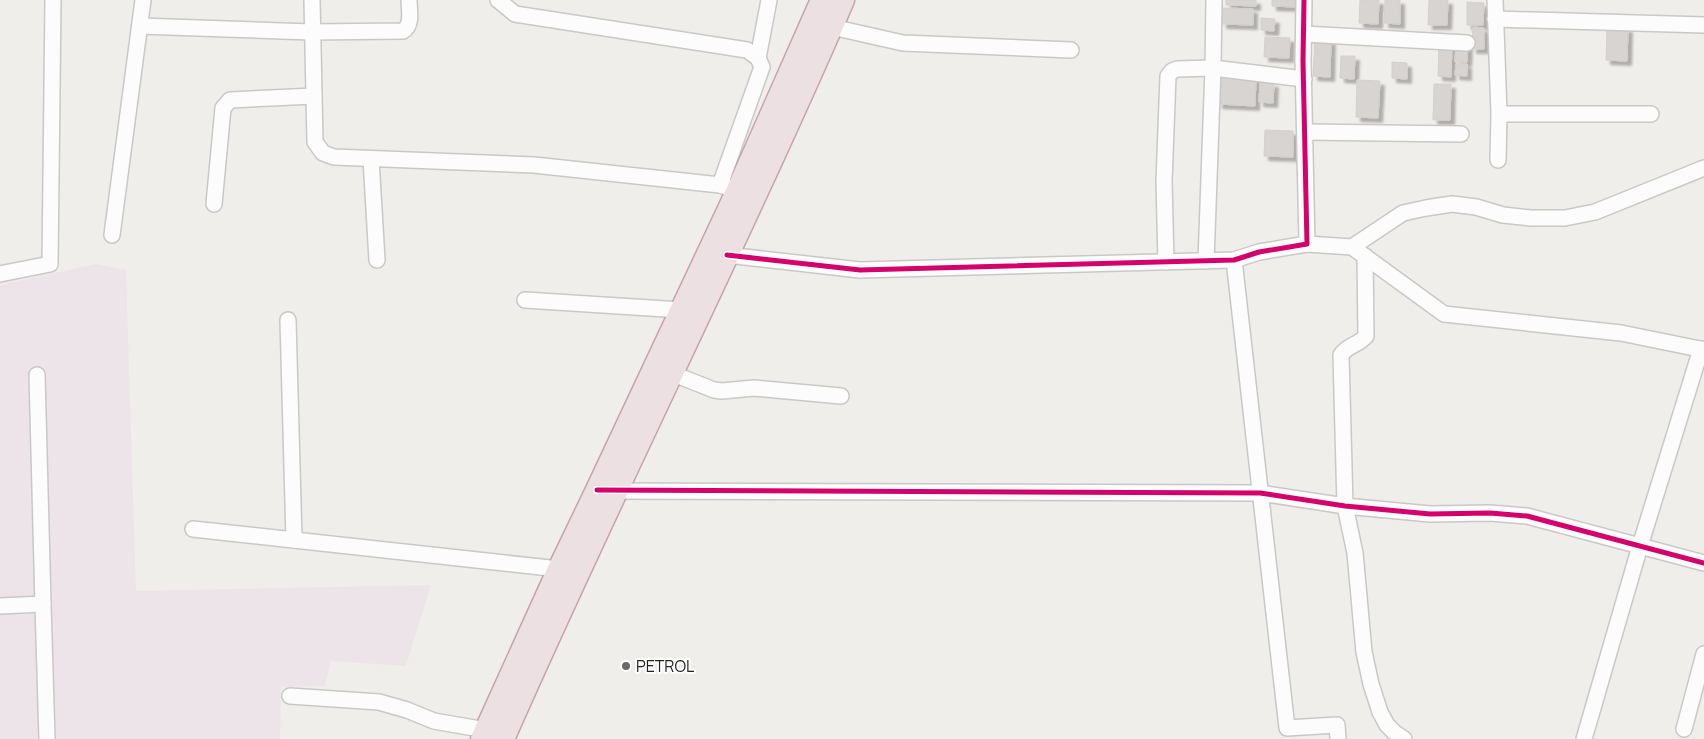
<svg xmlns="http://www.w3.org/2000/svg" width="1704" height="739" font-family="Manrope,sans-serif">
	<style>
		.industrial { fill: #ede4e9 }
		.building { fill: #d7d4d2; stroke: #d3d0cc; filter: url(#shadow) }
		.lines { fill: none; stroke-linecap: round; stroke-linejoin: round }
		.minor-casing { stroke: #c9c8c7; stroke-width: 18 }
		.highway-casing { stroke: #c5a2ac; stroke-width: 25 }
		.minor { stroke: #fdfcfc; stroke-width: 15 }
		.highway { stroke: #ece0e2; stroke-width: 22 }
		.cycleway-casing { stroke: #fff; stroke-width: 8 }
		.cycleway { stroke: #d6006c; stroke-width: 5 }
		.poi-dot { fill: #6a6968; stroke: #fff; stroke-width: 2 }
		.labels { text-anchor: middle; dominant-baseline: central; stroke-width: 4; stroke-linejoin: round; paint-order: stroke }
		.poi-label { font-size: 16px; fill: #222; stroke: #fff; text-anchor: start }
	</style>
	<defs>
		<filter id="shadow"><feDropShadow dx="4.5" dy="4.5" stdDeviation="1" flood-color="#0004"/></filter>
	</defs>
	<rect width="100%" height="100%" fill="#f0eeeb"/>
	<!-- industrial -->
	<polygon class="industrial" points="96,264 126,270 136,591 431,585 406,666 331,661 325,686 281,687 280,739 0,739 0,285"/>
	<!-- building -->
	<g class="building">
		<polygon points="1226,0 1256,0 1256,6 1226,5"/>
		<polygon points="1272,0 1296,0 1296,7 1272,6"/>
		<polygon points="1360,0 1379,0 1378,24 1359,23"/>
		<polygon points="1385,0 1400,0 1400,24 1384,23"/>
		<polygon points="1429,0 1448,0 1447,25 1428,25"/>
		<polygon points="1467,2 1484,3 1483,25 1467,25"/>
		<polygon points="1223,8 1253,9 1253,25 1222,24"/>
		<polygon points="1261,18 1275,19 1274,31 1261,30"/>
		<polygon points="1473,27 1484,28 1484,49 1472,49"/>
		<polygon points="1607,28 1628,28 1627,61 1606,60"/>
		<polygon points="1265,37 1290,38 1289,58 1264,57"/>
		<polygon points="1315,39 1331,40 1330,77 1313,76"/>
		<polygon points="1439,43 1452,44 1451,77 1438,76"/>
		<polygon points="1456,44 1468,45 1467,62 1455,62"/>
		<polygon points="1341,56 1355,56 1354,79 1340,78"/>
		<polygon points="1392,62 1407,63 1407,79 1392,78"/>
		<polygon points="1456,64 1467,64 1467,76 1455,75"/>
		<polygon points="1219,76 1256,77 1255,106 1218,104"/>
		<polygon points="1357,80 1380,81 1378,118 1356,117"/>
		<polygon points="1260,83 1274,83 1273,103 1259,102"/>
		<polygon points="1434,84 1451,84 1450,120 1433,120"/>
		<polygon points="1265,130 1293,131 1293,157 1264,156"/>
	</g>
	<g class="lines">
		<defs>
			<g id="minor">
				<polyline points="312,0 315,142 323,153 334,157 534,165 720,185 746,193"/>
				<polyline points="498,0 515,14 747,50 758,58 762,67 720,185"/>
				<polyline points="1495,0 1499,114 1498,160"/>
				<polyline points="1495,19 1704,25"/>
				<path d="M140 26 311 32 403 31C413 25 409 10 409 0"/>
				<polyline points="832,27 903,43 1071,50"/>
				<polyline points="1304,34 1467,43"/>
				<polyline points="758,58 769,0"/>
				<polyline points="1499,114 1651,114"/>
				<polyline points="1305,132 1461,134"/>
				<polyline points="371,159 377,260"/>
				<polyline points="214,204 223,108 230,100 314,96"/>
				<polyline points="112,235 143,0"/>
				<polyline points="1307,244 1352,247 1444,314 1621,333 1704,350"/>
				<polyline points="1352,247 1403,213 1426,208 1452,204 1476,207 1503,215 1531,218 1565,218 1595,212 1704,168"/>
				<polyline points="727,255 860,270 1234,260 1259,252 1307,244 1303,61 1304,0"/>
				<path d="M1365 256 1366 336C1359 345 1347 345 1341 355L1345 506 1355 553 1364 652 1371 684 1380 712 1387 725 1395 733 1404 739"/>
				<polyline points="1234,260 1287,728 1337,725 1338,739"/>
				<polyline points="1206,261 1213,68 1214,0"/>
				<polyline points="1166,262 1164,181 1168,76 1172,71 1177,69 1213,68 1304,79"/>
				<polyline points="0,274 50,264 53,0"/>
				<polyline points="525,300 681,310"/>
				<polyline points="288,320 294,540"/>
				<polyline points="671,373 714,390 722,391 754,388 841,396"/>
				<polyline points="608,491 1260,493 1345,506 1430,514 1490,513 1527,516 1704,563"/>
				<polyline points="193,529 559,569"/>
				<polyline points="43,604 47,739"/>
				<polyline points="0,606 43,604 37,375"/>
				<polyline points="290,696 379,702 407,710 434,721 486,730"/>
				<polyline points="1684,729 1704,654"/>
				<polyline points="1584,739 1640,546 1701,349"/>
			</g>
			<g id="highway">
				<polyline points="482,739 559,569 597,490 737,192 822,0"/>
				<path d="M503 739C612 491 735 249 843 0"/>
			</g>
		</defs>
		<!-- minor casing -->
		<use href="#minor" class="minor-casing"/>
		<!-- highway casing -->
		<use href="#highway" class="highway-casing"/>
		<!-- minor -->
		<use href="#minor" class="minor"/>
		<!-- highway -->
		<use href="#highway" class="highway"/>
		<defs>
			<g id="cycleway">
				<polyline points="727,255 860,270 1234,260 1259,252 1307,244 1303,61 1304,0"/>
				<polyline points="597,490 1260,493 1345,506 1430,514 1490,513 1527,516 1704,563"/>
			</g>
		</defs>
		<!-- cycleway casing -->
		<use href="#cycleway" class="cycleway-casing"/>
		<!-- cycleway -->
		<use href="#cycleway" class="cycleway"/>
	</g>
	<!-- markers -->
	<circle class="poi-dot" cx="626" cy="666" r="5"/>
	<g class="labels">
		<!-- poi labels -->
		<g class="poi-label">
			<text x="636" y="666">PETROL</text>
		</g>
	</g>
</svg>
